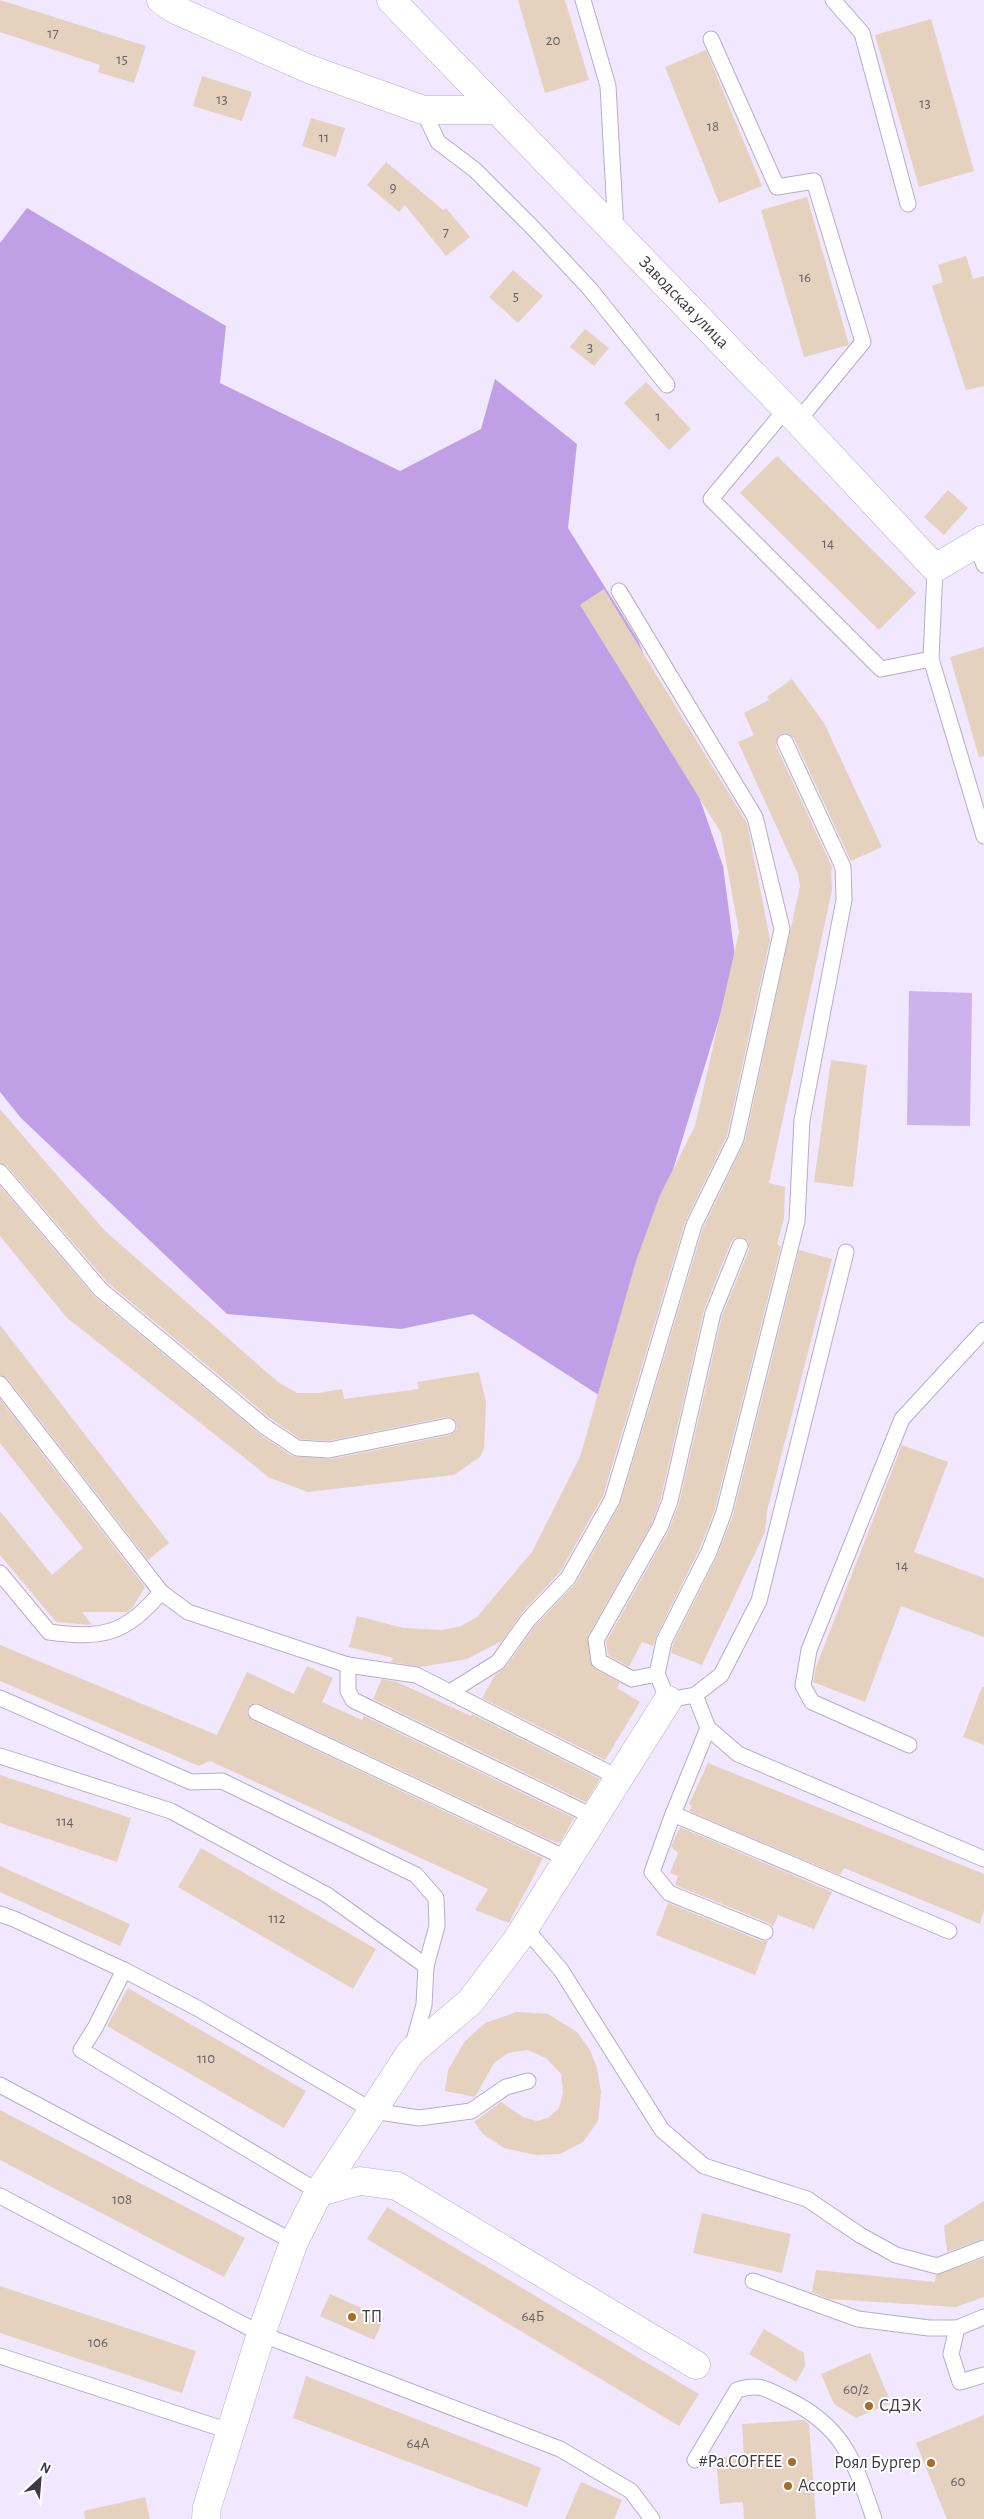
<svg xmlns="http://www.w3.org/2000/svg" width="984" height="2519" font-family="'Alegreya Sans',sans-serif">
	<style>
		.green { fill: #ccb3ee }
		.forest { fill: #bfa0e7 }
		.building { fill: #e4d2bf }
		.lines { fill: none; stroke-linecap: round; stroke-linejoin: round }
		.lane-casing { stroke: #b7aec4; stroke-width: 17 }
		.street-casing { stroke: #b7aec4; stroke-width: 29 }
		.lane { stroke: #fff; stroke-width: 15 }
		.street { stroke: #fff; stroke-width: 28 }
		.poi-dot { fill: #a46e29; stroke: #fff; stroke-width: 2 }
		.labels { text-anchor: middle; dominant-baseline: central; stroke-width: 4; stroke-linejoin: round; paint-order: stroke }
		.number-label { font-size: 15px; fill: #686163 }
		.street-label { font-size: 18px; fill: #3e3b44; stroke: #fff }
		.poi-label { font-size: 18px; fill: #3e3b44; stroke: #fff; text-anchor: start }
	</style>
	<rect width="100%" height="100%" fill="#f1e7ff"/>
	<!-- green -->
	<polygon class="green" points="909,991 972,993 970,1126 907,1125"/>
	<!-- forest -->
	<polygon class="forest" points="27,208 226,326 220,383 400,471 481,429 495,379 577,444 568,528 638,640 695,785 723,866 736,964 653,1235 608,1401 473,1314 401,1329 227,1314 21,1118 0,1092 0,243"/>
	<!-- building -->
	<g class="building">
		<polygon points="0,0 146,46 134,83 98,72 100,65 0,32"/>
		<polygon points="518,0 565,0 589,80 545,93"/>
		<polygon points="931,19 974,171 919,187 875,35"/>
		<polygon points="706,50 762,186 719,203 665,67"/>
		<polygon points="202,76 252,92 242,121 193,106"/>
		<polygon points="311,118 345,128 336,157 302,146"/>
		<polygon points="386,162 443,210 446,208 470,237 446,256 405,205 399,212 367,185"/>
		<polygon points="807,197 849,345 804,357 761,210"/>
		<polygon points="966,256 973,279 984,276 984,386 966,390 932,286 943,282 938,265"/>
		<polygon points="513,270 543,296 518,323 489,297"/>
		<polygon points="585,329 609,348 594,366 570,347"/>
		<polygon points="646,382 691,429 669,450 624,403"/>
		<polygon points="777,456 916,593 879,630 740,493"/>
		<polygon points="948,490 968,508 944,535 924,517"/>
		<polygon points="604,589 747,823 770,939 727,1136 685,1222 603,1496 560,1572 521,1614 502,1641 467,1659 421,1667 391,1662 393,1658 349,1647 357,1616 404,1628 442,1630 461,1626 477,1617 532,1552 580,1457 636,1261 660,1195 695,1126 739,932 721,833 580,605"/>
		<polygon points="984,647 984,756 979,757 950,657"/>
		<polygon points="792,679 824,723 882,847 851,861 794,738 786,733 778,736 776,746 833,869 831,870 832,890 769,1183 785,1187 784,1218 777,1245 781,1246 715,1509 700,1548 656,1637 653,1646 642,1642 629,1667 608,1655 606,1642 668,1532 679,1504 722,1316 749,1250 748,1241 743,1237 735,1238 731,1242 704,1310 661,1498 652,1523 588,1636 592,1667 620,1683 617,1688 640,1702 605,1760 482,1698 495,1675 505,1668 535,1626 576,1583 620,1504 703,1228 745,1141 800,886 798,874 738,742 754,735 744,713 769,700 767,697"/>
		<polygon points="831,1060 867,1065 853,1187 814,1182"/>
		<polygon points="0,1109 105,1231 278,1382 297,1393 319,1393 342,1389 344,1399 419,1389 417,1382 479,1372 486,1403 484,1448 480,1457 454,1475 308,1492 270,1478 67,1318 0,1236 0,1186 95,1297 258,1433 292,1456 331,1459 450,1435 457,1429 457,1424 451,1417 446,1417 328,1441 300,1439 270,1418 108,1283 7,1166 0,1163"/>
		<polygon points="799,1250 832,1259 767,1511 765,1532 702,1665 671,1653 673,1644 717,1556 733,1515"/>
		<polygon points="0,1325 169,1543 148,1560 7,1378 0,1375"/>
		<polygon points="0,1399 145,1587 133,1607 127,1612 82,1612 92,1625 56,1622 0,1555 0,1511 52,1575 83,1548 0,1443"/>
		<polygon points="902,1445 948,1462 914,1552 984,1578 984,1637 901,1606 865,1702 813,1682 816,1667"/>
		<polygon points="0,1645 217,1735 247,1672 294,1694 307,1666 333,1678 322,1702 362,1720 364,1716 574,1818 560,1843 552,1841 260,1704 255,1703 248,1708 247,1713 252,1720 543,1858 509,1923 475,1910 488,1889 210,1761 199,1766 0,1681"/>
		<polygon points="382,1679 397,1682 471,1716 472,1714 600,1779 586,1802 583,1801 373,1699"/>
		<polygon points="982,1687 984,1687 984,1745 963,1737"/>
		<polygon points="708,1763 984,1874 984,1910 980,1924 844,1868 840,1875 689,1811 692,1806 689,1804"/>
		<polygon points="0,1775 131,1818 117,1862 0,1823"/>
		<polygon points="680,1827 832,1892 814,1929 778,1915 773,1927 769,1923 675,1885 678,1876 670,1873 678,1853 671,1847"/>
		<polygon points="201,1848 376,1949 353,1989 178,1887"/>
		<polygon points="0,1866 130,1924 120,1946 0,1892"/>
		<polygon points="668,1903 761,1941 768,1941 755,1975 656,1935"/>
		<polygon points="128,1988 306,2091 284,2128 107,2026"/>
		<polygon points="517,2012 548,2014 577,2032 590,2050 597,2068 601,2092 598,2121 583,2142 560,2154 536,2155 504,2148 483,2134 474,2122 501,2102 523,2117 537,2121 548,2118 559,2108 563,2093 561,2074 546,2058 527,2050 508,2053 494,2063 475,2097 445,2091 448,2070 465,2041 485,2023"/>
		<polygon points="0,2110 245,2238 224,2277 0,2160"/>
		<polygon points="984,2201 984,2239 947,2252 944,2226"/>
		<polygon points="387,2207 699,2394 679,2426 367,2239"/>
		<polygon points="702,2213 791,2234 782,2273 693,2253"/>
		<polygon points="984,2258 984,2297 956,2307 829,2299 812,2292 816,2270 935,2282 936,2275"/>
		<polygon points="0,2286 196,2351 182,2393 0,2333"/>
		<polygon points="330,2294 384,2318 374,2340 320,2316"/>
		<polygon points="764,2329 804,2353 805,2366 796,2382 749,2354"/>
		<polygon points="870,2353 891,2403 856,2418 834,2404 821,2374"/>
		<polygon points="306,2376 541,2468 527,2507 293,2418"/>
		<polygon points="984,2415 984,2519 947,2519 916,2443"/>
		<polygon points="804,2420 809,2424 816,2519 744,2519 743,2502 720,2504 716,2458 744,2456 742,2424"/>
		<polygon points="581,2482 622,2500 614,2519 565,2519"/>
		<polygon points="145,2497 150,2519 85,2519 84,2511"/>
	</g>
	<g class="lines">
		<defs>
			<g id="lane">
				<polyline points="583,0 608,86 616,232"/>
				<polyline points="833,0 862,33 908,204"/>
				<polyline points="711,39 777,187 814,181 863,342 798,421"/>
				<polyline points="423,110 438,142 475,170 534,229 590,289 667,385"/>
				<polyline points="786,409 711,499 881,669 931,659"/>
				<polyline points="977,544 984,565"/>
				<polyline points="935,568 931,659 984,836"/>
				<polyline points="785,742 843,867 844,900 802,1120 797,1221 724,1512 709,1552 664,1641 657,1674 668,1700 695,1695 721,1675 759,1601 846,1252"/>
				<polyline points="0,1172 101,1290 264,1426 297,1448 329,1450 448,1426"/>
				<path d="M0 1384 161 1592C126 1635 101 1639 49 1632L0 1573"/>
				<polyline points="161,1592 188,1612 348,1665 416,1675 619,1778"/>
				<polyline points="348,1665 348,1691 353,1700 594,1817"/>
				<polyline points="657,1674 632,1679 599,1661 596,1640 660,1527 670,1501 713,1313 740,1246"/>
				<polyline points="450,1692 498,1662 528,1620 568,1578 612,1500 694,1225 736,1139 782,929 755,817 619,591"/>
				<polyline points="695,1695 708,1728 738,1754 984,1859"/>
				<polyline points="0,1698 191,1782 222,1781 416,1875 436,1898 437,1926 426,1966 424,2005 412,2048"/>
				<polyline points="256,1712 568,1859"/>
				<polyline points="708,1728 673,1814 949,1931"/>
				<polyline points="909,1745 812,1702 803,1686 809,1650 902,1419 984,1330"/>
				<polyline points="0,1756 171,1811 327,1895 426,1966"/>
				<polyline points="673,1814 652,1872 669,1893 765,1932"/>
				<polyline points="0,1914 14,1919 124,1970 197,2008 373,2111 419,2118 471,2111 506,2087 528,2081"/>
				<polyline points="525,1928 561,1970 662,2130 704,2166 807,2199 860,2235 896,2255 937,2266 984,2248"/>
				<polyline points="124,1970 95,2028 81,2050 319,2192"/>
				<polyline points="0,2085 294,2242"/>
				<polyline points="0,2196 261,2334 560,2449 631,2491 652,2519"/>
				<polyline points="753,2281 858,2319 929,2328 957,2328 984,2317"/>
				<polyline points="957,2328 951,2354 960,2382 984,2375"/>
				<polyline points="0,2356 232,2432"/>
				<path d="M695 2460 737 2390C761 2383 766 2389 787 2399 845 2427 855 2463 874 2519"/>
			</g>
			<g id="street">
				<polyline points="161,0 176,10 309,69 423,110 497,110"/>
				<path id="s1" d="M391 0 798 421 935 568 984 539"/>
				<polyline points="319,2192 360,2181 397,2186 696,2365"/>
				<polyline points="206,2519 207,2507 261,2334 294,2242 319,2192 411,2052 470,2002 517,1940 668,1700"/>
			</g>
		</defs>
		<!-- lane casing -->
		<use href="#lane" class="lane-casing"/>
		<!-- street casing -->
		<use href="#street" class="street-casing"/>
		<!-- lane -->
		<use href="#lane" class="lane"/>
		<!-- street -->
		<use href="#street" class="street"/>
	</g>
	<!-- markers -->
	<g class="poi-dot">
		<circle cx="352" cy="2317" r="5"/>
		<circle cx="869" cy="2406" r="5"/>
		<circle cx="792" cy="2462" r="5"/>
		<circle cx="931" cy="2463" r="5"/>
		<circle cx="788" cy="2486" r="5"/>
	</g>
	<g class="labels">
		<!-- number labels -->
		<g class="number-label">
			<text x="53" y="33">17</text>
			<text x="553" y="40">20</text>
			<text x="122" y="59">15</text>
			<text x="222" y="99">13</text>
			<text x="925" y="103">13</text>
			<text x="713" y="126">18</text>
			<text x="324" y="137">11</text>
			<text x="393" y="187">9</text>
			<text x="446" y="232">7</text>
			<text x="805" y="277">16</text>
			<text x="516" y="296">5</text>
			<text x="590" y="347">3</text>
			<text x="658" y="416">1</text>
			<text x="828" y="543">14</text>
			<text x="902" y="1565">14</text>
			<text x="65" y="1821">114</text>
			<text x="277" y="1918">112</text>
			<text x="206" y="2058">110</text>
			<text x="122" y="2199">108</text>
			<text x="533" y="2316">64Б</text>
			<text x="98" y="2342">106</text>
			<text x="856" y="2389">60/2</text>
			<text x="418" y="2443">64А</text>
			<text x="958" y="2481">60</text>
		</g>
		<!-- street labels -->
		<g class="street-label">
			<text stroke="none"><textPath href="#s1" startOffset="421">Заводская улица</textPath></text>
		</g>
		<!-- poi labels -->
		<g class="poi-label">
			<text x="362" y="2317">ТП</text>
			<text x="879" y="2406">СДЭК</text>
			<text x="782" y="2462" text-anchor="end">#Pa.COFFEE</text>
			<text x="921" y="2463" text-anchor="end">Роял Бургер</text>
			<text x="798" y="2486">Ассорти</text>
		</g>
	</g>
	<!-- north arrow -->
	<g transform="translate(40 2479) rotate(26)" stroke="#ffffff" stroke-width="4" paint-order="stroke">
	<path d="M0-4L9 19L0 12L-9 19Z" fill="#3e3b44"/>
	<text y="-8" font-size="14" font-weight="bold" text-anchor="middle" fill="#3e3b44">N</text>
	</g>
</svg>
